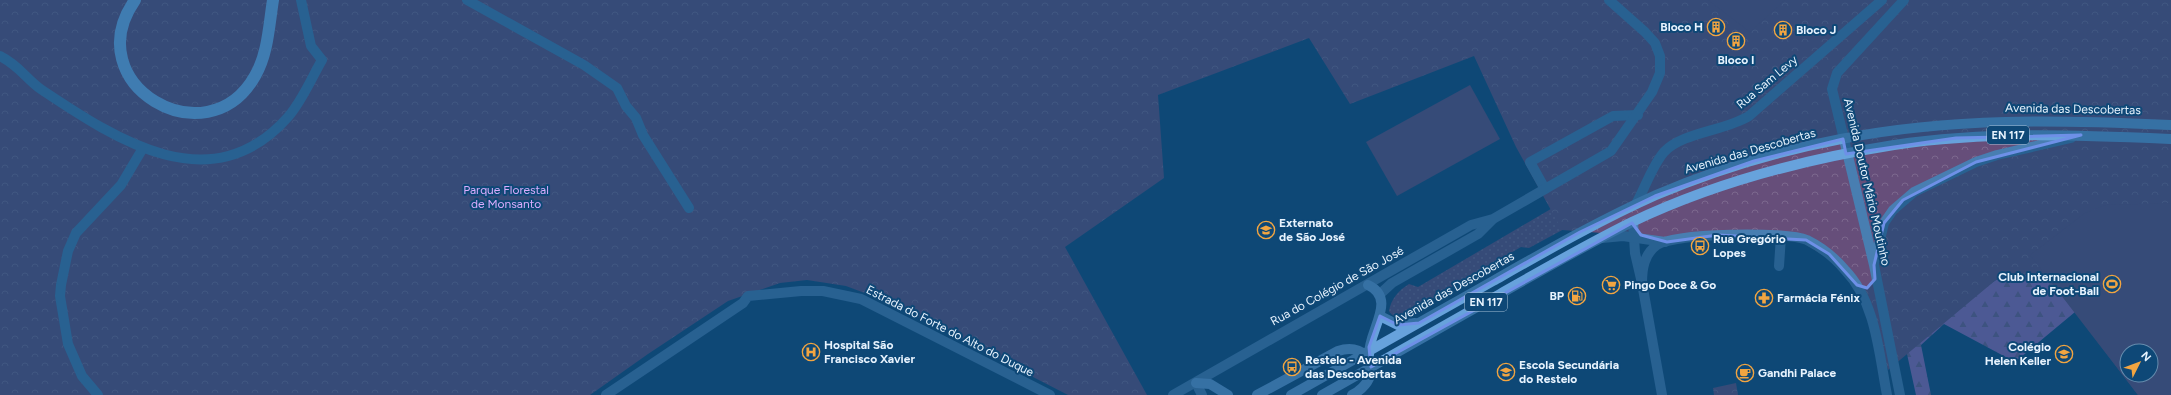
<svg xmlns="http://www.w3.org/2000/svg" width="2171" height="395" font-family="Figtree,sans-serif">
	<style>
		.grass { fill: url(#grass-dots) }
		.forest { fill: url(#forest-firs) }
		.park { fill: url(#park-crowns); fill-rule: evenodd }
		.garden { fill: #664e7a; fill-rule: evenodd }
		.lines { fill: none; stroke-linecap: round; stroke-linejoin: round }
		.minor { stroke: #487eb1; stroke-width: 10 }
		.primary { stroke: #67a2dc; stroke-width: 10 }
		.motorway { stroke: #7bbaf8; stroke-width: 12 }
		.marked { fill: none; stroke: #6e90e7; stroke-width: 3; stroke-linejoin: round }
		.labels { text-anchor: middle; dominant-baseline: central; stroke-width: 4; stroke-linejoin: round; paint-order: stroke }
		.shield { fill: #0e4877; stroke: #a6c0d6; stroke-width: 1 }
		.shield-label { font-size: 11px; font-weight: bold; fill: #e7f3fe }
		.poi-label { font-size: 12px; font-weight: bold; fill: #e7f3fe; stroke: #0e4877; text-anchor: start }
		.street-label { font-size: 12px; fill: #e7f3fe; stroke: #0e4877 }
		.park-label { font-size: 12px; fill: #d9acfd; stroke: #0e4877 }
	</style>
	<defs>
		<pattern id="grass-dots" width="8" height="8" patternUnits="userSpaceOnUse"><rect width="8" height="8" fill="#664e7a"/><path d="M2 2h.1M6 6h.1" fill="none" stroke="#7c688e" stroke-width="1.8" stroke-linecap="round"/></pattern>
		<pattern id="forest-firs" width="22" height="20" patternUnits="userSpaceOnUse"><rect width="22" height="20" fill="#986db9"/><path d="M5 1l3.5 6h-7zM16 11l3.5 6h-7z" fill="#775f8d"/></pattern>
		<pattern id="park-crowns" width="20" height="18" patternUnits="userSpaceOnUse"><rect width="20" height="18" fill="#664e7a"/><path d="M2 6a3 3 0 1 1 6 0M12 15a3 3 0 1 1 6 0" fill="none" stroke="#7c688e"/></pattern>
	</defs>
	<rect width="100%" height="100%" fill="#0e4877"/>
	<!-- grass -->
	<path class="grass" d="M1561 203 1579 221 1529 248 1521 247 1401 317C1395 317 1392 316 1389 311 1391 299 1399 290 1409 284L1418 287Z"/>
	<!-- forest -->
	<polygon class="forest" points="2031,255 2075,312 2015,362 1944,324 1921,345 1931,395 1916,395 1905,345"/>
	<!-- park -->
	<g class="park">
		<path d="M0 0H2171V395H2138L2049 278C2030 274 2016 273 1997 279L1888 370 1864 295 1847 270 1795 238 1683 239 1562 230 1516 147 1474 56 1350 104 1309 38 1158 95 1164 178 1065 247 1147 395H1068L886 301 846 286 807 280 780 283 728 301 648 354 590 395H0ZM2127 351H2151V375H2127Z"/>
		<polygon points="1736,383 1738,395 1714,395 1713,388"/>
	</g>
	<!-- garden -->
	<g class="garden">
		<polygon points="1708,0 1785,0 1750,32"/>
		<polygon points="1470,85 1500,139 1397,196 1366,142"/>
		<path d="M2171 203V395H2138L2030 255 2085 213 2106 205ZM2127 351H2151V375H2127Z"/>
	</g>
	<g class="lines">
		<!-- minor -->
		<g class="minor">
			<polyline points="467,0 584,65 617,88 626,106 636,118 643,135 689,208"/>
			<path d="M0 56C20 66 26 79 42 90 117 140 212 203 288 117 302 101 311 79 322 60L311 46 301 0"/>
			<polyline points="1545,189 1530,162 1613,116 1638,115"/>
			<path d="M1636 204C1645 188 1652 166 1664 152 1683 132 1725 131 1749 116L1882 0"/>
			<polyline points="1633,222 1635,253 1642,283 1662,395"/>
			<polyline points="1602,238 1623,236 1665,242"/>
			<polyline points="1875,261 1884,223 1893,210 1914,192 1976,162 1997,155 2071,138"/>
			<polyline points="1779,266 1781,236"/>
			<path d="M1642 283C1642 269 1644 254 1657 245 1675 233 1786 231 1807 240 1821 247 1835 258 1845 270 1876 302 1879 354 1887 395"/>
			<polyline points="1380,294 1392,283 1478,234 1492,220"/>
			<polyline points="1196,383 1202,395"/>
			<polyline points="98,395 82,376 68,344 60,296 61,285 68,251 76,233 121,185 143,148"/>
			<polyline points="606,395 743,303 748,296 801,291 823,291 861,299 1050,395"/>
			<polyline points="1173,395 1471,225 1493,219 1611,151 1652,92 1660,73 1660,56 1655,43 1645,32 1609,0"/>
			<polyline points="1900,395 1874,265 1832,89 1837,73 1904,0"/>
		</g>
		<!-- primary -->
		<g class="primary">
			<path d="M1368 285C1398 299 1368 331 1369 355"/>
			<polyline points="1380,316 1398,325 1415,323"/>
			<polyline points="1196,383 1210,384 1228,395"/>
			<path d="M1257 395 1338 351C1369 340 1387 376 1352 395"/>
			<path d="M1291 395C1358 357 1426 319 1493 281 1546 251 1600 220 1656 195 1715 170 1778 151 1841 139 1953 117 2058 120 2171 125"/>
			<path d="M1322 395C1381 361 1441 328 1500 294 1544 269 1587 244 1632 222 1714 183 1805 159 1894 145 1986 131 2078 135 2171 139"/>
		</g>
		<!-- motorway -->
		<path class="motorway" d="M135 0C76 84 207 161 255 76 268 54 269 25 273 0"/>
	</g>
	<!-- marked area -->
	<path d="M0 0H2171V395H0ZM2081 135 1976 162 1903 200 1884 223 1874 265 1875 279 1867 288 1857 285 1829 254 1806 240 1718 235 1667 242 1641 235 1632 223 1371 367 1369 347 1380 316 1398 325 1419 323 1580 232 1655 196 1754 161 1843 139 1846 154 1956 138Z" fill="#0e4877" fill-opacity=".55" fill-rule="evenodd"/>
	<path class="marked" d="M2081 135 1976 162 1903 200 1884 223 1874 265 1875 279 1867 288 1857 285 1829 254 1806 240 1718 235 1667 242 1641 235 1632 223 1371 367 1369 347 1380 316 1398 325 1419 323 1580 232 1655 196 1754 161 1843 139 1846 154 1956 138Z"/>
	<!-- icons -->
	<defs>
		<symbol id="building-ring" viewBox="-11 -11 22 22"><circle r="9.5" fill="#0e4877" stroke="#f2a541" stroke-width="1.5"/><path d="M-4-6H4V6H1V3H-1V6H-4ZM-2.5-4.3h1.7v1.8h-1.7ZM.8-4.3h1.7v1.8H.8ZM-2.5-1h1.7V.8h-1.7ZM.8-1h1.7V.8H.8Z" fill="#f2a541"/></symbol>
		<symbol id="school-ring" viewBox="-11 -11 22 22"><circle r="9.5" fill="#0e4877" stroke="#f2a541" stroke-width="1.5"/><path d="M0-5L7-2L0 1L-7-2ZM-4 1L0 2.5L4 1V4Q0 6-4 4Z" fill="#f2a541"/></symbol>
		<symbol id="bus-ring" viewBox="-11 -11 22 22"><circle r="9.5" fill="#0e4877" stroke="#f2a541" stroke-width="1.5"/><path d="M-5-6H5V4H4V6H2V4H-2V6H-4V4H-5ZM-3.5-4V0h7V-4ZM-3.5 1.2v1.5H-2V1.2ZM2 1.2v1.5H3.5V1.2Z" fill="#f2a541"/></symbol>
		<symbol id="stadium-ring" viewBox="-11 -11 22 22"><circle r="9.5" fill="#0e4877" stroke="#f2a541" stroke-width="1.5"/><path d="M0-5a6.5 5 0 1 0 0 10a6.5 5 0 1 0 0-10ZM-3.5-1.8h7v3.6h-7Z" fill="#f2a541"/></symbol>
		<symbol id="supermarket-ring" viewBox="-11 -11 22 22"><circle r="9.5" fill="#0e4877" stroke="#f2a541" stroke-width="1.5"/><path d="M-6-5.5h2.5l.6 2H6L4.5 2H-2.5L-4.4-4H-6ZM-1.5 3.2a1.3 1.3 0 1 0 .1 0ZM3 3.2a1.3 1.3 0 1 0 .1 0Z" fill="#f2a541"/></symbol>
		<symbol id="fuel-ring" viewBox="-11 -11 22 22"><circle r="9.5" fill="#0e4877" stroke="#f2a541" stroke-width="1.5"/><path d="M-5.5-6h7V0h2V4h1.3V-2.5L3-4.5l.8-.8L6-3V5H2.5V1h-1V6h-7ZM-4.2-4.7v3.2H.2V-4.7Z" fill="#f2a541"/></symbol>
		<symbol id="pharmacy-ring" viewBox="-11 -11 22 22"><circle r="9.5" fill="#0e4877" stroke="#f2a541" stroke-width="1.5"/><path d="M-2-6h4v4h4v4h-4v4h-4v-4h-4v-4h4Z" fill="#f2a541"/></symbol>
		<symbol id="hospital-ring" viewBox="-11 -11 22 22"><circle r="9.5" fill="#0e4877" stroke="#f2a541" stroke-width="1.5"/><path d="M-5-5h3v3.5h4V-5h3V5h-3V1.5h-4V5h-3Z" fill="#f2a541"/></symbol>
		<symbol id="cafe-ring" viewBox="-11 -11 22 22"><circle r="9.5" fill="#0e4877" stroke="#f2a541" stroke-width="1.5"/><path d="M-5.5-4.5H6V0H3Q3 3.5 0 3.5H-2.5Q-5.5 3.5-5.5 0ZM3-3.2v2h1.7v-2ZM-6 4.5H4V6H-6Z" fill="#f2a541"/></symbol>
	</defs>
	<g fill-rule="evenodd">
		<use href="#building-ring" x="1706" y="17" width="20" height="20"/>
		<use href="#building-ring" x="1773" y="20" width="20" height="20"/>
		<use href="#building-ring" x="1726" y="31" width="20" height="20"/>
		<use href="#school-ring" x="1256" y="220" width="20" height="20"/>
		<use href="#bus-ring" x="1690" y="236" width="20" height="20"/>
		<use href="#stadium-ring" x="2102" y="274" width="20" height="20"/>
		<use href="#supermarket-ring" x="1601" y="275" width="20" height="20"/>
		<use href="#fuel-ring" x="1567" y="286" width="20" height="20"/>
		<use href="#pharmacy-ring" x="1754" y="288" width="20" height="20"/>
		<use href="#hospital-ring" x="801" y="342" width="20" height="20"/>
		<use href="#school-ring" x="2054" y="344" width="20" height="20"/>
		<use href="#bus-ring" x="1282" y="357" width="20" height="20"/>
		<use href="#school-ring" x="1496" y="362" width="20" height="20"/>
		<use href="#cafe-ring" x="1735" y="363" width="20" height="20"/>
	</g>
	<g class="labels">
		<!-- shield labels -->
		<g class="shield">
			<rect x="1987" y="126" width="42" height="18" rx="3"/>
			<rect x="1465" y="293" width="42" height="18" rx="3"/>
		</g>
		<g class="shield-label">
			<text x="2008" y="135">EN 117</text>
			<text x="1486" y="302">EN 117</text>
		</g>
		<!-- poi labels -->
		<g class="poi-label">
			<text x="1703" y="27" text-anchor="end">Bloco H</text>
			<text x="1796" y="30">Bloco J</text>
			<text x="1736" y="60" text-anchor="middle">Bloco I</text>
			<text x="1279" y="223">Externato<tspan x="1279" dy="14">de São José</tspan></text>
			<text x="1713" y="239">Rua Gregório<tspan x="1713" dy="14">Lopes</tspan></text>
			<text x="2099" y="277" text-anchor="end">Club Internacional<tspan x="2099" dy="14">de Foot-Ball</tspan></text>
			<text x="1624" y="285">Pingo Doce &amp; Go</text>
			<text x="1564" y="296" text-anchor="end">BP</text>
			<text x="1777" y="298">Farmácia Fénix</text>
			<text x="824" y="345">Hospital São<tspan x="824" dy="14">Francisco Xavier</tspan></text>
			<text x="2051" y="347" text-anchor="end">Colégio<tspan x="2051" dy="14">Helen Keller</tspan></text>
			<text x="1305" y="360">Restelo - Avenida<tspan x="1305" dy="14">das Descobertas</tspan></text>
			<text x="1519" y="365">Escola Secundária<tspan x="1519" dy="14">do Restelo</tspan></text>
			<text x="1758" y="373">Gandhi Palace</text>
		</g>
		<!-- street labels -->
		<g class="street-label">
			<text transform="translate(1767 82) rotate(-40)">Rua Sam Levy</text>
			<text transform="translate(2073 109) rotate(1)">Avenida das Descobertas</text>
			<text transform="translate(1750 151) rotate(-16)">Avenida das Descobertas</text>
			<text transform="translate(1867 182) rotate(77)">Avenida Doutor Mário Moutinho</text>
			<text transform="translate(1337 286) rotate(-29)">Rua do Colégio de São José</text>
			<text transform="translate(1454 288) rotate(-29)">Avenida das Descobertas</text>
			<text transform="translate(950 331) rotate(27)">Estrada do Forte do Alto do Duque</text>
		</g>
		<!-- park labels -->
		<g class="park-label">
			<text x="506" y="190">Parque Florestal<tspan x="506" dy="14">de Monsanto</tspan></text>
		</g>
	</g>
	<!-- north arrow -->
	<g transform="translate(2139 363) rotate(48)"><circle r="19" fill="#0e4877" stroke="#658cad"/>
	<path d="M0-3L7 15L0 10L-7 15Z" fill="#f2a541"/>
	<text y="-6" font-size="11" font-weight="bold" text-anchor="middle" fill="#e7f3fe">N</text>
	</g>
</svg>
